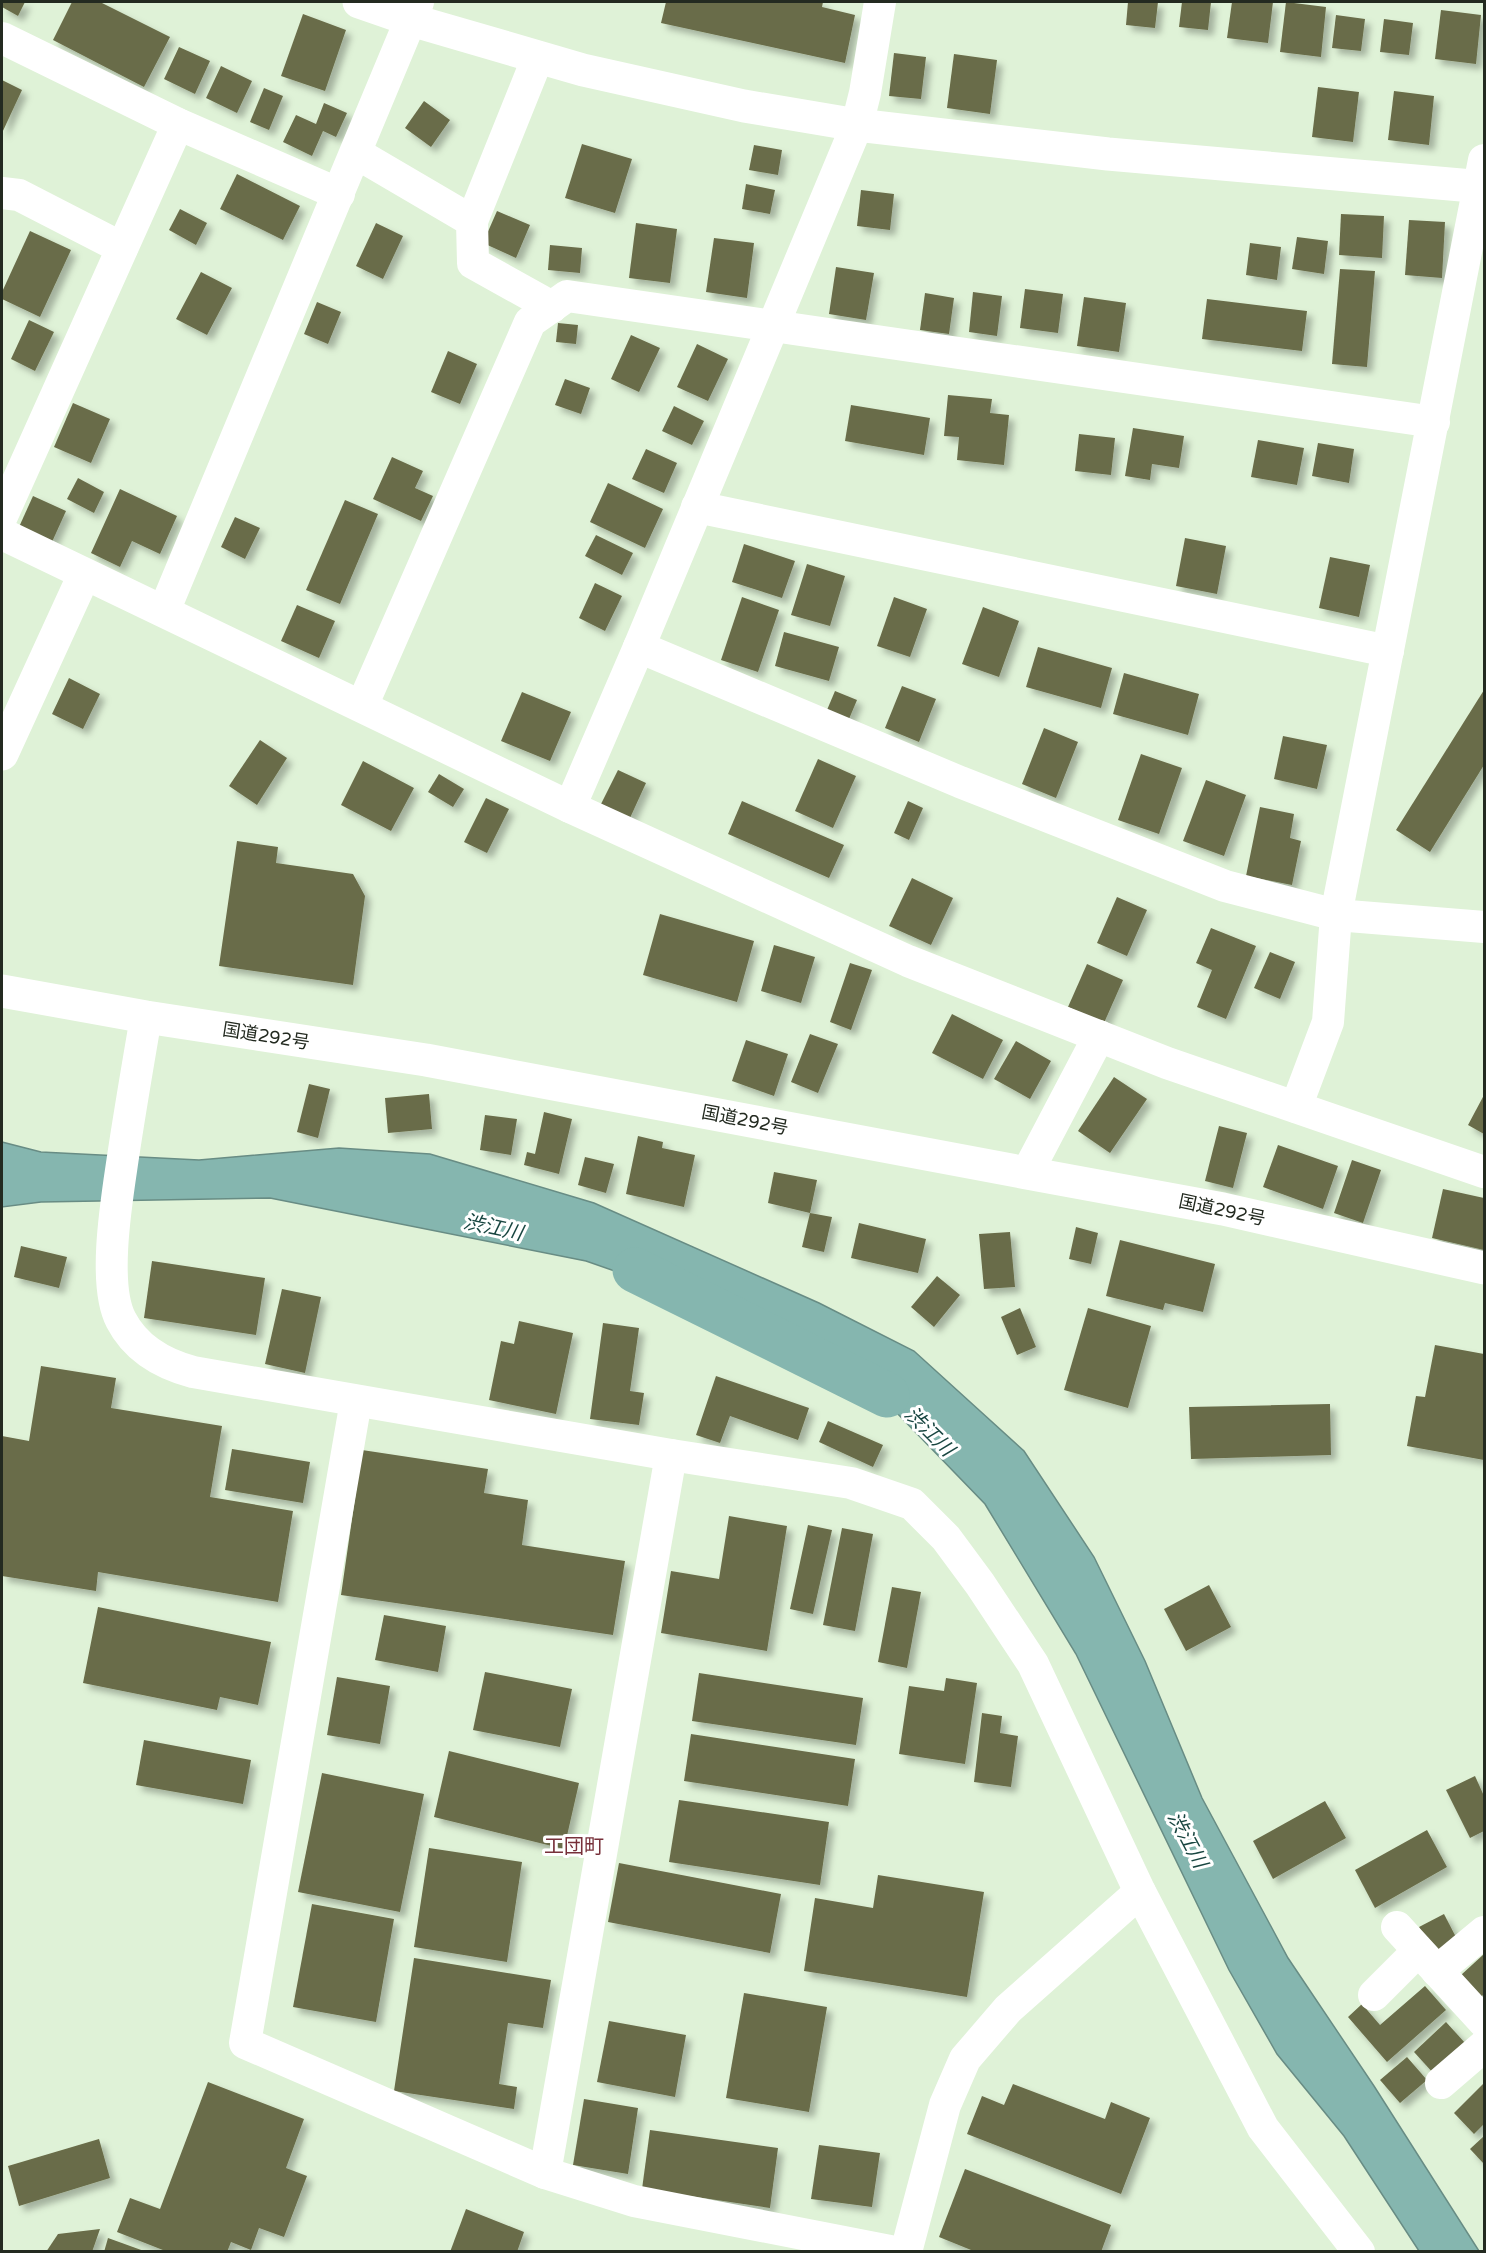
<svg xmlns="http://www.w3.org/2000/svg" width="1486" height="2253" font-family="'Varela Round','Noto Sans JP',sans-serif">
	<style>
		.water { fill: #85b6af; stroke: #688c84; stroke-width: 1.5 }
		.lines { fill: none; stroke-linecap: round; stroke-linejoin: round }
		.river { stroke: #85b6af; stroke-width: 45 }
		.building { fill: #696c48; filter: url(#shadow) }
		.minor { stroke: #fff; stroke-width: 32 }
		.tertiary { stroke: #fff; stroke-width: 33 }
		.trunk { stroke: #fff; stroke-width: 33 }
		.labels { text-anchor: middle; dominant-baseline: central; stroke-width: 6; stroke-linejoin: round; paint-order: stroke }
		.street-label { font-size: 18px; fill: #232a20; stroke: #fff }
		.water-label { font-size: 20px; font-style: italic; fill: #194641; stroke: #fff }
		.neighbourhood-label { font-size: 20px; fill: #77303a; stroke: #fff }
	</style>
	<defs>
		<filter id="shadow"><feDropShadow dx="5.5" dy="5.5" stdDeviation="3" flood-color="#0004"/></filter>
	</defs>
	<rect width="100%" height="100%" fill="#dff2d7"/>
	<!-- water -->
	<polygon class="water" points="2,1142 41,1152 199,1160 339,1148 430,1154 594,1203 819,1303 914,1351 1024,1451 1094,1557 1145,1661 1202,1798 1288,1958 1374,2086 1479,2251 1419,2251 1344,2136 1277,2054 1229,1970 1076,1654 985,1504 894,1410 769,1325 586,1261 270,1198 41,1202 2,1207"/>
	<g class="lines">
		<!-- river -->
		<polyline class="river" points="635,1270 887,1395"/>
	</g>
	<!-- building -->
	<g class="building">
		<polygon points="2,2 25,2 18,16 2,7"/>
		<polygon points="72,2 100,2 170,37 144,87 53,40"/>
		<polygon points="666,2 823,2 822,7 855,15 845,63 661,23"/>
		<polygon points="1128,2 1158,2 1155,28 1126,25"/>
		<polygon points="1182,2 1211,2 1208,30 1179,27"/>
		<polygon points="1232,2 1273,2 1268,43 1227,38"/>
		<polygon points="1286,2 1326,7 1321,57 1280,52"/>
		<polygon points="1441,10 1481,15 1476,64 1435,59"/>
		<polygon points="303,14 346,30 325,91 281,76"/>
		<polygon points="1336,15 1365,19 1361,51 1332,48"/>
		<polygon points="1384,19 1413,23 1409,55 1380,52"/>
		<polygon points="179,47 210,61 195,94 164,79"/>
		<polygon points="894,53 926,57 921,99 889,96"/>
		<polygon points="954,54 997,60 990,114 947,108"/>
		<polygon points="221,66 252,81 237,113 206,98"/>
		<polygon points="2,80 22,90 2,133"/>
		<polygon points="1318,87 1359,92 1353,142 1312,137"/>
		<polygon points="264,88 283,96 269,130 250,122"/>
		<polygon points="1394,91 1434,96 1429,145 1388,140"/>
		<polygon points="424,101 450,120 431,147 405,128"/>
		<polygon points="324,103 347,113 336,137 323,131 312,156 283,142 296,115 316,124"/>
		<polygon points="582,144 632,159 615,213 565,198"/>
		<polygon points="754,145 782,150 778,175 749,170"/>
		<polygon points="237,174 300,206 283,240 220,209"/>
		<polygon points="746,184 775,190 770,214 742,209"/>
		<polygon points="861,190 894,194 890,230 857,226"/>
		<polygon points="180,209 207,223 196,245 169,230"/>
		<polygon points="497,211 530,225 516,258 483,243"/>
		<polygon points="1341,214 1384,216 1382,258 1339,255"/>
		<polygon points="1409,220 1445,222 1442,278 1405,275"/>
		<polygon points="376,223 403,236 383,279 356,266"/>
		<polygon points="636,223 677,229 670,283 629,278"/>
		<polygon points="30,231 71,250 40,317 2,299 2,292"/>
		<polygon points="1297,237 1328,241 1324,274 1292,269"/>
		<polygon points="714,238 754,243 747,298 706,292"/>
		<polygon points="1250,243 1281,247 1277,280 1246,275"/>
		<polygon points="550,245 582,248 580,273 548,270"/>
		<polygon points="836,267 874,273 866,320 829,314"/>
		<polygon points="1340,269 1375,271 1367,367 1332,364"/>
		<polygon points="201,272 232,288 207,335 176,319"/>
		<polygon points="1025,289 1063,294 1058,333 1020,328"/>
		<polygon points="973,292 1002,296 997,336 969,332"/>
		<polygon points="925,293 954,298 949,334 920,330"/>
		<polygon points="1084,297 1126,303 1119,352 1077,346"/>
		<polygon points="1207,299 1307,311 1302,351 1202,339"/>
		<polygon points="317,302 341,312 328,344 304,334"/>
		<polygon points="29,320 54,332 35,371 11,359"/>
		<polygon points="558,323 578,325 576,344 556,342"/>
		<polygon points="631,335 660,348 639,392 611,379"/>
		<polygon points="697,344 728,359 708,401 677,387"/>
		<polygon points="448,351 477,364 460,404 431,392"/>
		<polygon points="565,379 590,388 581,414 555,405"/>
		<polygon points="948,395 992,399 990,413 1009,415 1004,465 957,460 959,437 944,436"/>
		<polygon points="73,403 110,419 91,463 54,447"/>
		<polygon points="851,405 930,418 924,455 845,441"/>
		<polygon points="674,406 704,421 692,445 662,431"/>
		<polygon points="1133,428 1184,436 1179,468 1152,464 1150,480 1125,476"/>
		<polygon points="1079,434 1115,438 1111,475 1075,471"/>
		<polygon points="1258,440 1304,448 1297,485 1251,477"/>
		<polygon points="1318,443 1354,449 1349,483 1312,476"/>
		<polygon points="646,449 677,463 664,493 632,479"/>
		<polygon points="392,457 423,471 415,488 433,496 421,521 373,499"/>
		<polygon points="78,478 104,492 94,513 67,499"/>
		<polygon points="608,483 663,509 645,548 590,522"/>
		<polygon points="120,489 177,516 160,554 132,541 120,567 91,553"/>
		<polygon points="33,496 66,511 52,542 19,527"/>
		<polygon points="345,500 378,514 340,604 306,590"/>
		<polygon points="235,517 260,528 245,559 221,547"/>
		<polygon points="596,535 633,553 622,575 585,556"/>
		<polygon points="1185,538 1226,546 1217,594 1176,586"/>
		<polygon points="744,544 795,561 782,598 732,582"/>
		<polygon points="1330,557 1370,565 1359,617 1319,608"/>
		<polygon points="807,564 845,576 830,626 791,615"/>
		<polygon points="595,583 622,596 605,631 579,618"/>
		<polygon points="742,597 779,610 758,672 721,660"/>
		<polygon points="894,597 927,609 910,657 877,646"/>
		<polygon points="297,605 335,621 319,658 281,641"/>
		<polygon points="983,607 1019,621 999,677 962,664"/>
		<polygon points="784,632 839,647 829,681 775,666"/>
		<polygon points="1038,647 1112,668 1101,708 1026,687"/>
		<polygon points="1124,673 1199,694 1188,735 1113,714"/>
		<polygon points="69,678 100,694 83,729 52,714"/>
		<polygon points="902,686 936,699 919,742 885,728"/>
		<polygon points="1484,690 1484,765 1430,852 1396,830"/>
		<polygon points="835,691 857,700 849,719 827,710"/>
		<polygon points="522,692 571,712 550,761 501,741"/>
		<polygon points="1044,728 1078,742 1056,798 1022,784"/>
		<polygon points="1283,736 1327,745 1317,789 1274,779"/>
		<polygon points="260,740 287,758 257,805 229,786"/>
		<polygon points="1141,754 1182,768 1159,834 1118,820"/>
		<polygon points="818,759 856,776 833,828 795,811"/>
		<polygon points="363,761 414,788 391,831 341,805"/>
		<polygon points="618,770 646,783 630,818 601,804"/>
		<polygon points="439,774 464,789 453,807 428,792"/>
		<polygon points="1206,780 1246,795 1224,856 1183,841"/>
		<polygon points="486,798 509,809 487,853 464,842"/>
		<polygon points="742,801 844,845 829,878 728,834"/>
		<polygon points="908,801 923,808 909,840 894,833"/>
		<polygon points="1260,807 1294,814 1290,838 1301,841 1292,885 1246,876"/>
		<polygon points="237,841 278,847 276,863 353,874 365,896 353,985 219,966"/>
		<polygon points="912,878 953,898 931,945 889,926"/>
		<polygon points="1117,897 1147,910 1127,956 1097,943"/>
		<polygon points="660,914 754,941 737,1002 643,975"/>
		<polygon points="1211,928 1256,946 1226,1019 1197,1007 1212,970 1196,963"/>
		<polygon points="774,945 815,957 801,1003 761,991"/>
		<polygon points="1270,952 1295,962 1280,999 1254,988"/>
		<polygon points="850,963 872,970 851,1030 830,1022"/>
		<polygon points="1087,964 1123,980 1104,1023 1068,1007"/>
		<polygon points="952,1014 1003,1040 983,1079 932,1053"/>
		<polygon points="810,1034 838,1044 818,1093 791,1082"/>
		<polygon points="746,1040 788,1054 774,1096 732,1081"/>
		<polygon points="1016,1041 1051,1061 1030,1099 994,1079"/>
		<polygon points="1114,1077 1147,1099 1110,1153 1078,1131"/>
		<polygon points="309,1084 330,1089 318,1138 297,1132"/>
		<polygon points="429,1094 432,1129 388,1133 385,1098"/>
		<polygon points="1484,1095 1484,1134 1468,1125"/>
		<polygon points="544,1112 572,1119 559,1174 524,1165 527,1152 535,1154"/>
		<polygon points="485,1115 517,1119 511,1155 480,1150"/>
		<polygon points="1219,1126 1247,1133 1233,1188 1205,1181"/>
		<polygon points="638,1136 663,1142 662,1148 695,1155 684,1207 626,1194"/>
		<polygon points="1278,1145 1338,1166 1323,1209 1263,1187"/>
		<polygon points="585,1157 614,1164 606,1193 578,1185"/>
		<polygon points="1352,1160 1381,1170 1363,1223 1334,1213"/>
		<polygon points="774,1172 817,1180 810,1213 768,1203"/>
		<polygon points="1443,1189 1484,1198 1484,1250 1432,1238"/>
		<polygon points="810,1213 832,1217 824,1252 802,1247"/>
		<polygon points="859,1223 926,1239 918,1273 851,1258"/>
		<polygon points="1076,1227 1098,1233 1091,1264 1069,1259"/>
		<polygon points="1010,1232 1015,1287 984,1289 979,1234"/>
		<polygon points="1120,1240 1215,1264 1203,1312 1165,1303 1163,1310 1106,1296"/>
		<polygon points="21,1246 67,1257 59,1288 14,1277"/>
		<polygon points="152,1261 265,1278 256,1335 144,1318"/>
		<polygon points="937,1276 960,1295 934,1327 911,1307"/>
		<polygon points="282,1289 321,1297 305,1373 265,1364"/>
		<polygon points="1020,1308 1036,1347 1017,1355 1001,1317"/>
		<polygon points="1088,1308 1151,1326 1128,1408 1064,1390"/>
		<polygon points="519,1321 573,1333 556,1414 489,1400 501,1341 514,1344"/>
		<polygon points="603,1323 639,1328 630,1391 644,1393 639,1425 590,1419"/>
		<polygon points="1435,1345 1484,1354 1484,1460 1407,1446 1416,1396 1425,1397"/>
		<polygon points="41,1366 116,1378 111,1408 222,1426 210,1497 293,1511 278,1602 98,1572 96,1591 2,1576 2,1436 29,1441"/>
		<polygon points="716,1376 809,1408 798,1440 730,1416 720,1443 696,1435"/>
		<polygon points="1330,1404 1331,1455 1191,1459 1189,1407"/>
		<polygon points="828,1421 883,1445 873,1467 819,1442"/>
		<polygon points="232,1449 310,1462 303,1503 225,1490"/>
		<polygon points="362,1450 488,1469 484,1493 528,1500 522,1545 625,1561 613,1635 341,1595"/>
		<polygon points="729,1516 787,1526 767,1651 661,1633 671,1571 719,1579"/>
		<polygon points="808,1525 832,1530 813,1614 790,1609"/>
		<polygon points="842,1528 873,1534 855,1631 823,1625"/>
		<polygon points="1209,1585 1231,1627 1186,1651 1164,1609"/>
		<polygon points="892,1587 921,1592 907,1668 878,1662"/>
		<polygon points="98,1607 271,1642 258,1705 220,1697 217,1710 83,1683"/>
		<polygon points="384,1615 446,1626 438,1672 375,1660"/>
		<polygon points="485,1672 572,1689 560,1747 473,1730"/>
		<polygon points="699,1673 863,1698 856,1745 692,1721"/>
		<polygon points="337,1677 390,1686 380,1744 327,1735"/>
		<polygon points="946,1678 977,1683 965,1764 899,1754 909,1686 944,1691"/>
		<polygon points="982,1713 1002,1716 1000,1733 1018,1736 1011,1787 974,1782"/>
		<polygon points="691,1734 855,1759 848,1806 684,1781"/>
		<polygon points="144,1740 251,1760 243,1804 136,1785"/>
		<polygon points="449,1751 579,1783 564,1849 434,1817"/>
		<polygon points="322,1773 424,1794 400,1912 298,1892"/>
		<polygon points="1475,1776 1484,1796 1484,1831 1470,1838 1446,1790"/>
		<polygon points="679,1800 829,1822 820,1885 669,1862"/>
		<polygon points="1325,1801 1346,1838 1273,1879 1253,1841"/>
		<polygon points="1427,1830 1447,1867 1375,1908 1355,1870"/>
		<polygon points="429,1848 522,1862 507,1962 414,1947"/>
		<polygon points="619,1863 781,1894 770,1953 608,1922"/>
		<polygon points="878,1875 984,1892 967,1997 804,1971 815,1898 873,1908"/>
		<polygon points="312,1904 394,1919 376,2022 293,2007"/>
		<polygon points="1444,1914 1459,1943 1434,1956 1419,1927"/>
		<polygon points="1484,1954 1484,1994 1481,1997 1461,1975"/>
		<polygon points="414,1958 551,1980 543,2028 508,2023 499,2084 517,2087 514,2109 394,2091"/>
		<polygon points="1425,1986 1446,2010 1387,2062 1348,2017 1362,2004 1380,2025"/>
		<polygon points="744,1993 827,2007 809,2112 726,2098"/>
		<polygon points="609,2021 686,2035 675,2097 597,2082"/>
		<polygon points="1446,2022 1466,2044 1434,2074 1414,2052"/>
		<polygon points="1407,2057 1427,2080 1400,2103 1380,2080"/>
		<polygon points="208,2082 304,2119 286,2168 307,2176 284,2237 259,2228 251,2250 231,2242 227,2252 168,2252 117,2232 130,2198 160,2209"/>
		<polygon points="1484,2083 1484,2124 1474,2134 1454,2113"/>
		<polygon points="1013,2084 1105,2119 1111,2102 1150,2118 1121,2194 967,2134 982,2096 1004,2105"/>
		<polygon points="584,2099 638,2108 628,2174 573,2165"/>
		<polygon points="650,2130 778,2148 770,2208 642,2189"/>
		<polygon points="1484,2136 1484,2164 1470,2149"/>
		<polygon points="99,2139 110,2178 19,2206 8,2166"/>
		<polygon points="819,2145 880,2153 872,2207 811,2199"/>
		<polygon points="965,2169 1111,2225 1101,2252 976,2252 939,2237"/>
		<polygon points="466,2209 524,2232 517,2252 450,2252"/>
		<polygon points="100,2229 92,2252 46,2252 58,2234"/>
		<polygon points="108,2238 144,2251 144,2252 104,2252"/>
	</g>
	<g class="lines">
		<!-- minor -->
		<g class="minor">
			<polyline points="2,38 178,124 339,194"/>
			<polyline points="356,153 472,221 473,263 552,307"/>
			<polyline points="2,193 19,195 122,248"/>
			<polyline points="472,221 538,57"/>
			<polyline points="697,507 1388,651"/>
			<polyline points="2,516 178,124"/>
			<polyline points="2,534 570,807 908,961 1167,1063 1484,1172"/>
			<polyline points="164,611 418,2"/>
			<polyline points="639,647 960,782 1225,886 1336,915 1484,927"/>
			<polyline points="362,706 530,322 567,296 1434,422"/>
			<polyline points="570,807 639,647 857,125 865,93 880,2"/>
			<path d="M146 1017C138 1064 130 1110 123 1157 117 1198 102 1284 121 1320 136 1349 163 1364 193 1372L671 1455 851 1483 912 1504 946 1538 980 1584 1033 1664 1140 1892 1263 2128 1359 2252"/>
			<polyline points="1296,1107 1328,1022 1336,915 1484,160"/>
			<polyline points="1027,1173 1099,1036"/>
			<polyline points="356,1401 245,2043 545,2173 634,2201 895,2252"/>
			<polyline points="1397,1927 1484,2022"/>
			<polyline points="1437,1971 1484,1932"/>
			<polyline points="1374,1995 1418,1951"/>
			<polyline points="1441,2083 1484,2046"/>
			<polyline points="545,2173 671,1455"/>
			<polyline points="906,2252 945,2105 965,2059 1008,2009 1140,1892"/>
		</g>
		<!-- tertiary -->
		<g class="tertiary">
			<polyline points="359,2 411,20 583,70 744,106 857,125 1108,154 1484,187"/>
			<polyline points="2,754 84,575"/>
		</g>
		<!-- trunk -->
		<polyline class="trunk" points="2,991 146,1017 426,1060 1027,1173 1223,1209 1484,1268"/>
	</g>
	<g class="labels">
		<!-- street labels -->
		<g class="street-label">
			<text transform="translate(266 1036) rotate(9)">国道292号</text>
			<text transform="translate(745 1120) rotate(11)">国道292号</text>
			<text transform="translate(1222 1210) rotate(12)">国道292号</text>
		</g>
		<!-- water labels -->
		<g class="water-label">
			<text transform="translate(493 1228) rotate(12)">渋江川</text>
			<text transform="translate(929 1432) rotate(45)">渋江川</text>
			<text transform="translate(1187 1840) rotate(62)">渋江川</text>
		</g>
		<!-- neighbourhood labels -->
		<g class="neighbourhood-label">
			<text x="574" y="1847">工団町</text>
		</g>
	</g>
	<!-- border -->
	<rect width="1486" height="2253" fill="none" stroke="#232a20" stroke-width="6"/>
</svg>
